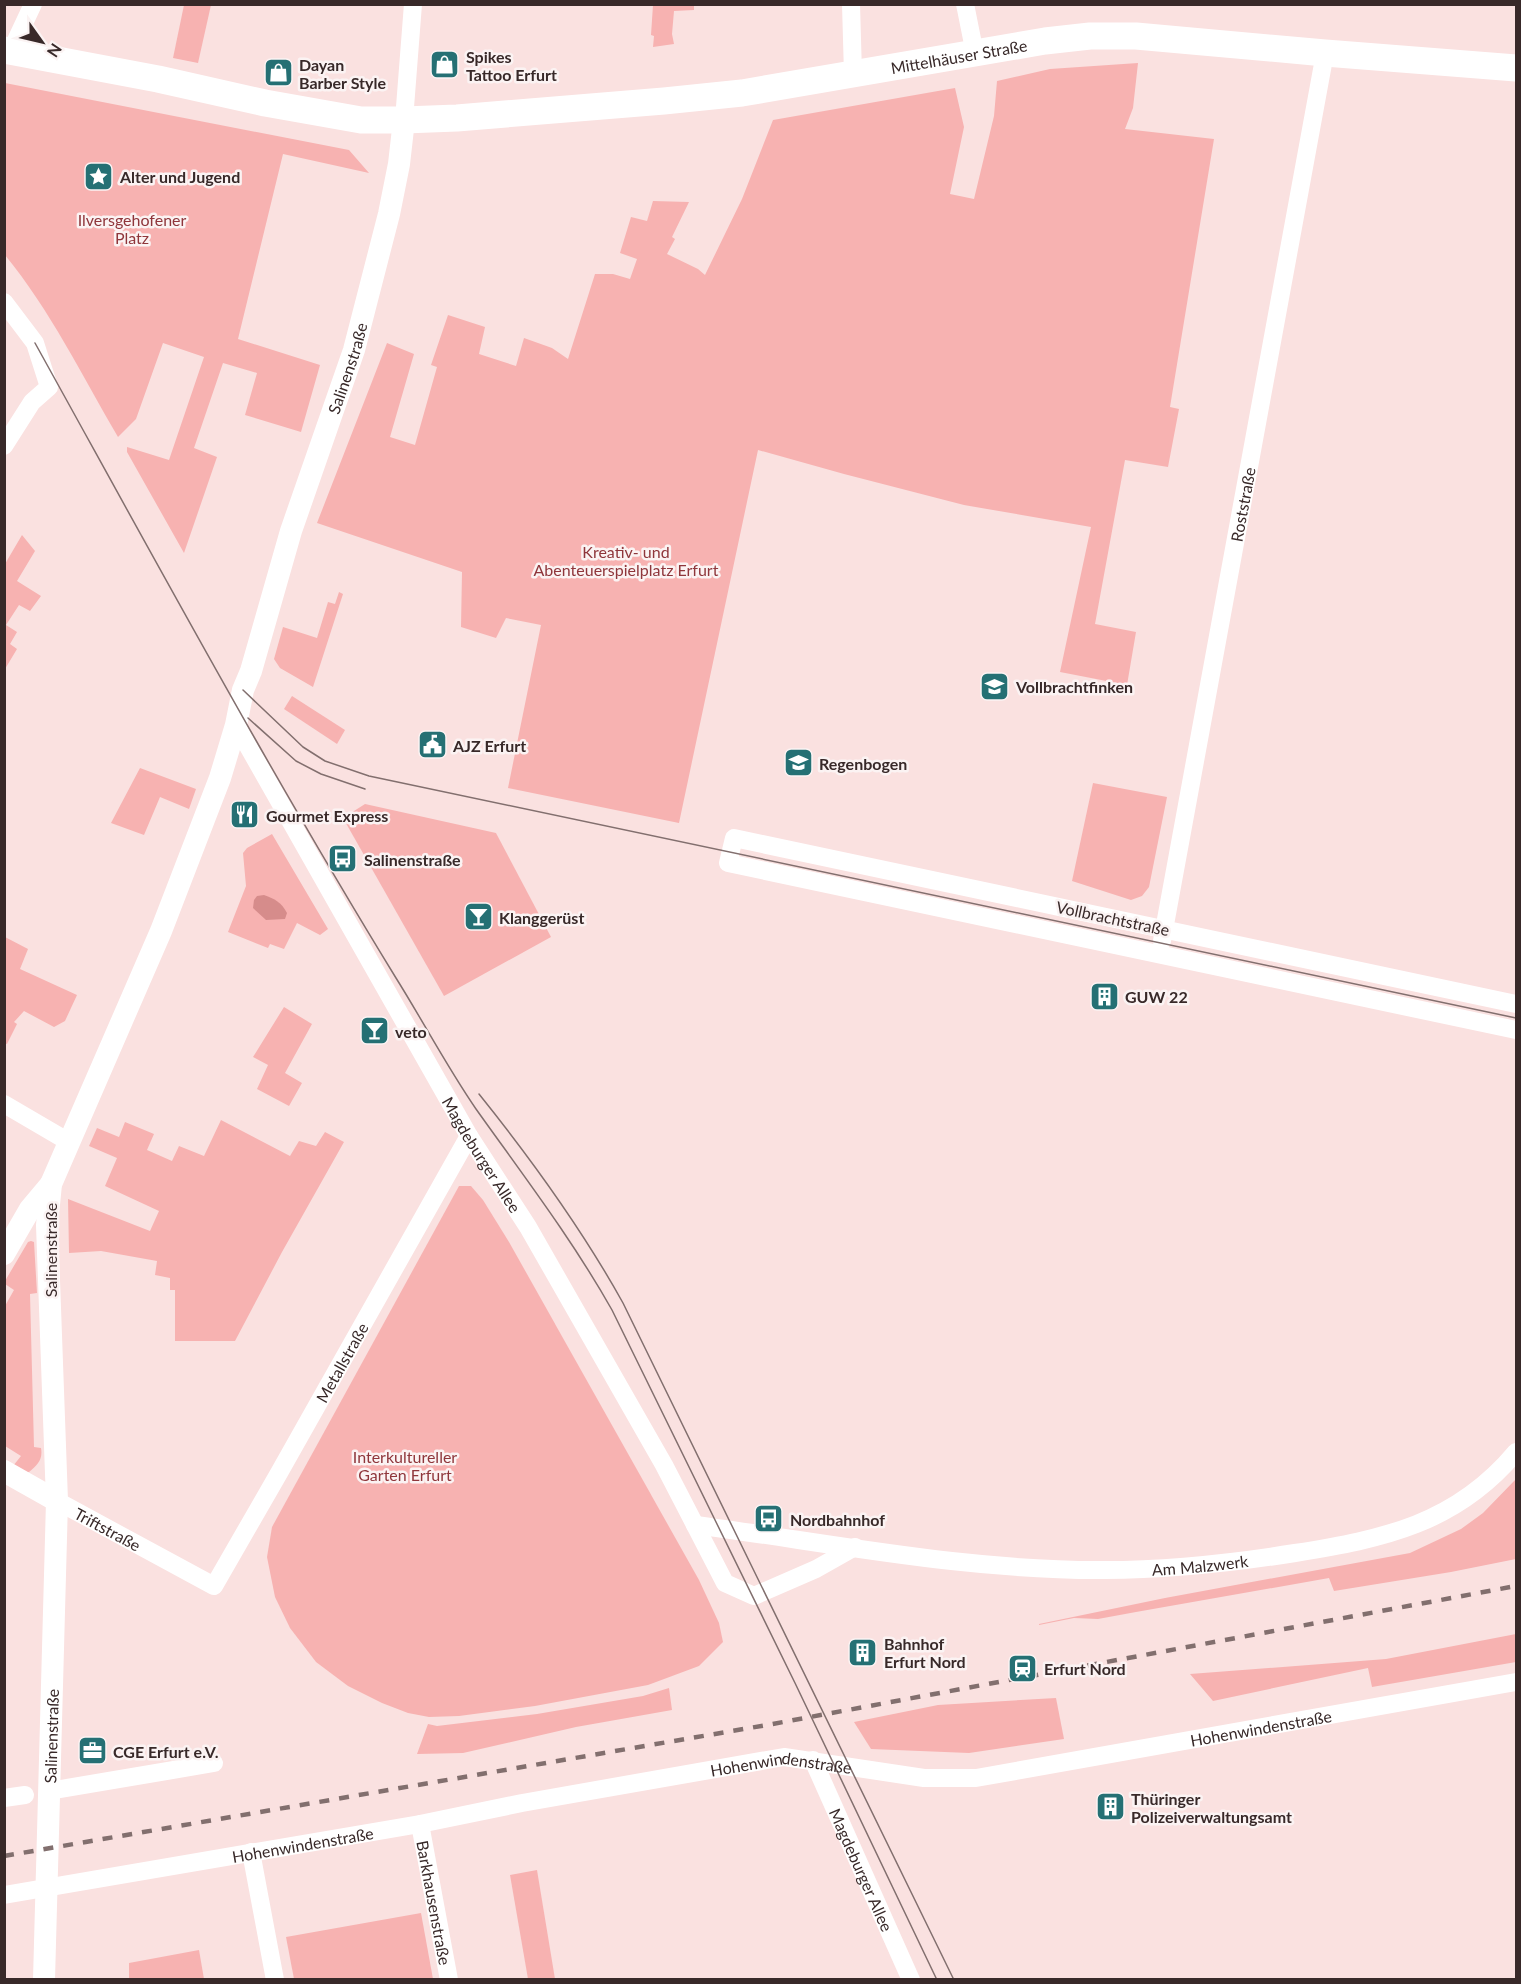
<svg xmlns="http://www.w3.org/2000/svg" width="1521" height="1984" font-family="Lato,sans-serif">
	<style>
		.green { fill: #f7b2b1 }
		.water { fill: #d68c8b }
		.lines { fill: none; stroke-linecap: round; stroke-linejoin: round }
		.minor { stroke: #fff; stroke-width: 18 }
		.tertiary { stroke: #fff; stroke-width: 22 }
		.secondary { stroke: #fff; stroke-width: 27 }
		.tram { stroke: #826f6e; stroke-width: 1.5 }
		.rail { stroke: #826f6e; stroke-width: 4.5; stroke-dasharray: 10 10; stroke-linecap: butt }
		.labels { text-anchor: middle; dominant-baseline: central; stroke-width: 5; stroke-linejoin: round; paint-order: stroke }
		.poi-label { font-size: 16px; font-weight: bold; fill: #382929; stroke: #fbf3f3; text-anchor: start }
		.street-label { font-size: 16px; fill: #382929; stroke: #fbf3f3 }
		.park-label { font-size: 16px; fill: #8f363b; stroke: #fbf3f3 }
	</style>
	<rect width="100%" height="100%" fill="#fae1e0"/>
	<!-- green -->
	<g class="green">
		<polygon points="184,5 211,5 198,63 173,58"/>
		<polygon points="653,5 694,5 694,10 674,11 672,34 674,44 653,47 654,36 651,35"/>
		<polygon points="1138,63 1133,108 1125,129 1214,139 1170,407 1179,409 1168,467 1125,460 1095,624 1136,632 1127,685 1060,672 1091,527 964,505 844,474 758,450 679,823 508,788 541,625 506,618 496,638 461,627 462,572 317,523 387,343 414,354 390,437 415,445 437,367 431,365 448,315 485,327 479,354 516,366 524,338 552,348 568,359 595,274 613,274 630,279 637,259 620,253 631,217 647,221 653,201 689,202 672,237 675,239 667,254 698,269 705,275 742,199 773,120 955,88 964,127 950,194 974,199 994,116 997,81 1050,69"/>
		<path d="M5 83 349 150 369 173 283 154 238 339 320 365 301 432 245 415 257 373 223 363 194 448 217 457 184 553 127 452V447L169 460 204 357 163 343 136 419 118 437C82 375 50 310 5 255Z"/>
		<polygon points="22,535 35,551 17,581 41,596 30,611 19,605 6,625 17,632 10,644 17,649 5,669 5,564"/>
		<polygon points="339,592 343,594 313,687 280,668 274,659 283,627 317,638 328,602 335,604"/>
		<polygon points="292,696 345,730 337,744 284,709"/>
		<polygon points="140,768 196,789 189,809 160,797 144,835 111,823"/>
		<polygon points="1093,783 1167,797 1149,887 1142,896 1131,900 1072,881"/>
		<polygon points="365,804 496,833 551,937 444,996 343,818"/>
		<polygon points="272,834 328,929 320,935 297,923 284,949 270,944 268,948 228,932 246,886 243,853 247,848"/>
		<polygon points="5,937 28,949 20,969 77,995 65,1021 54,1027 24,1011 14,1022 17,1024 7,1044 4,1043"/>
		<polygon points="284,1007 312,1024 285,1073 302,1083 289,1106 257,1089 268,1065 253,1057"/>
		<polygon points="221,1120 290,1156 299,1141 316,1146 325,1132 344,1142 282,1252 235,1341 175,1341 175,1290 170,1290 170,1278 155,1275 157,1261 101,1251 69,1253 68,1199 150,1231 159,1211 105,1186 117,1158 89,1146 97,1128 119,1137 125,1122 154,1134 147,1150 172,1161 179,1146 204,1156"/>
		<polygon points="459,1186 471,1186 483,1200 509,1242 699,1580 719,1623 723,1642 699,1666 648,1685 535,1706 459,1716 429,1717 408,1713 382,1703 348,1686 316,1662 290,1628 275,1597 267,1557 272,1527"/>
		<path d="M31 1241 34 1242 37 1293 30 1294 34 1447 41 1448C43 1459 38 1465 29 1472H20L13 1466 21 1456 5 1446V1306L14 1290 5 1284V1281L28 1242Z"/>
		<polygon points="1516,1479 1516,1559 1451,1572 1334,1591 1329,1578 1136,1612 1098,1619 1074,1618 1039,1625 1039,1624 1165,1598 1410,1553 1461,1529 1483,1513"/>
		<polygon points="1516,1634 1516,1662 1372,1687 1368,1668 1213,1701 1190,1674 1386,1659"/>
		<polygon points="669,1688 672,1710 576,1727 463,1753 417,1754 428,1724 437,1726 537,1714 643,1696"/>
		<polygon points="1056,1698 1064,1739 969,1753 871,1749 854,1722 938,1705"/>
		<polygon points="537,1870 555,1979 528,1979 510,1875"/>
		<polygon points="421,1913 433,1979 294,1979 286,1937"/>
		<polygon points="199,1950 204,1979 129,1979 129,1963"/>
	</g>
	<!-- water -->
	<path class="water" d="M264 895C275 899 281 902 287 913L285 919 266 920 253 908 254 900 257 896Z"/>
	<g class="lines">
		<!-- minor -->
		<g class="minor">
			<polyline points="851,4 853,74"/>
			<polyline points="965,4 975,54"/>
			<polyline points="11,51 33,4"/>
			<polyline points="404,120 413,4"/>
			<polyline points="4,302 35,343 49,387 32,402 4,446"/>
			<path id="s1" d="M236 725 469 1136 528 1227 664 1465 725 1583 754 1596 816 1569 855 1547"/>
			<path id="s2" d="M1162 941 1325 53"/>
			<polyline points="1516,1004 734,838 728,863 1516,1030"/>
			<polyline points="4,1104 69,1142"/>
			<path id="s3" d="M57 1501 214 1586 279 1473 469 1136"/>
			<path id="s4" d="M695 1525C831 1543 968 1571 1105 1570 1169 1570 1232 1563 1295 1553 1383 1539 1456 1524 1516 1452"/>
			<path id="s5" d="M813 1760 911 1980"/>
			<polyline points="49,1791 214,1763"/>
			<polyline points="4,1798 25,1795"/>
			<path id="s6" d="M420 1824 449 1980"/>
			<polyline points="251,1852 275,1980"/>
			<path id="s7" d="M4 1895 420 1824 522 1803 784 1757 924 1778H976L1516 1682"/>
		</g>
		<!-- tertiary -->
		<g class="tertiary">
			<polyline points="4,1254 30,1209 51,1184"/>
			<polyline points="4,1471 57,1501"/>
			<path id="s8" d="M44 1980 57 1501 47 1225 51 1184 161 931 220 778 236 725 243 690 251 671 291 531 354 350 389 214 399 164 404 120"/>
		</g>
		<!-- secondary -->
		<path class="secondary" id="s9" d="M4 50 158 79 265 103 361 120H404L457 118 664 101 742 93 1045 41 1090 36H1136L1325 53 1516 68"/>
		<!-- tram -->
		<g class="tram">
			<path d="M35 343C153 556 269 771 396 978 423 1021 447 1067 476 1109 523 1175 572 1239 612 1310L795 1683 937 1980"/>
			<polyline points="243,690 303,747 325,761 369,776 1516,1018"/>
			<polyline points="248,718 296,761 321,774 365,789"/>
			<path d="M479 1094C532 1160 582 1229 623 1303L954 1980"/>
		</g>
		<!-- rail -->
		<polyline class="rail" points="4,1856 767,1725 1516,1586"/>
	</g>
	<!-- icons -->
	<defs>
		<symbol id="shop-square" viewBox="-11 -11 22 22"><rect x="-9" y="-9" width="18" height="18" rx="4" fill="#257074" stroke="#fbf3f3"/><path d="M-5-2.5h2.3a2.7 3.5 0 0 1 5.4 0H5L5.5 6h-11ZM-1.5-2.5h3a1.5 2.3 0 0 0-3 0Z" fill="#fff"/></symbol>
		<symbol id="sight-square" viewBox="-11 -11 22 22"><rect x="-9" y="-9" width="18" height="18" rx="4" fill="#257074" stroke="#fbf3f3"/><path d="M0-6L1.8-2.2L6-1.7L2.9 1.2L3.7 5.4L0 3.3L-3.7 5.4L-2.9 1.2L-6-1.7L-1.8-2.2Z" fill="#fff"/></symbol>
		<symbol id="school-square" viewBox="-11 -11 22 22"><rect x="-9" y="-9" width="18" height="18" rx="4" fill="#257074" stroke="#fbf3f3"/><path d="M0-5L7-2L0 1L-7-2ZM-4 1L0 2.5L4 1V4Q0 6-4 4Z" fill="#fff"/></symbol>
		<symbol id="civic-square" viewBox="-11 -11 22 22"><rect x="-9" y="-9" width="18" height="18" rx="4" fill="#257074" stroke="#fbf3f3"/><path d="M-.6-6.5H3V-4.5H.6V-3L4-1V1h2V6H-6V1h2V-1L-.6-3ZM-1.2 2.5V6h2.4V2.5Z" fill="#fff"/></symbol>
		<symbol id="restaurant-square" viewBox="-11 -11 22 22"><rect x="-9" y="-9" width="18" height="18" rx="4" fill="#257074" stroke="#fbf3f3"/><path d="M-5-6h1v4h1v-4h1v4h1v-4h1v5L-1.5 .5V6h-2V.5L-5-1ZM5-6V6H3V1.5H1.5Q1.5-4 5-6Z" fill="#fff"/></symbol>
		<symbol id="bus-square" viewBox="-11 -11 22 22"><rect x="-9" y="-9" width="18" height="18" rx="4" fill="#257074" stroke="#fbf3f3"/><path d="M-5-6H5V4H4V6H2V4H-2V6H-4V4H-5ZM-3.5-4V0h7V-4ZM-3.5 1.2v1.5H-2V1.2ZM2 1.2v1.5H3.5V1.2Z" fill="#fff"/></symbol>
		<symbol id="bar-square" viewBox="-11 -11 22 22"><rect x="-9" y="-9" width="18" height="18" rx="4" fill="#257074" stroke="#fbf3f3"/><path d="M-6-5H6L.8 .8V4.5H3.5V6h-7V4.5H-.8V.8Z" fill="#fff"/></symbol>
		<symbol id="building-square" viewBox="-11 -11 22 22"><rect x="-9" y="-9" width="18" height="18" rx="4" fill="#257074" stroke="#fbf3f3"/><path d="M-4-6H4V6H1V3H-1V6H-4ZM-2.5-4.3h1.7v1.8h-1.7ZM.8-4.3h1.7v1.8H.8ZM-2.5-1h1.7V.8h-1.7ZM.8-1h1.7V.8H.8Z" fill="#fff"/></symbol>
		<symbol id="station-square" viewBox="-11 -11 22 22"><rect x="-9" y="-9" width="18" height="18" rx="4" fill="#257074" stroke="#fbf3f3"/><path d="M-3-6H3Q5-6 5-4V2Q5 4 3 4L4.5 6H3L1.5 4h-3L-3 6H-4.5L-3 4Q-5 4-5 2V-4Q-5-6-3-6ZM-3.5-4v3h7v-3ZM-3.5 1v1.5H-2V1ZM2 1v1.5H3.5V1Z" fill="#fff"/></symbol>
		<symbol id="office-square" viewBox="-11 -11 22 22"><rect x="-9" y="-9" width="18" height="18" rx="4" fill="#257074" stroke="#fbf3f3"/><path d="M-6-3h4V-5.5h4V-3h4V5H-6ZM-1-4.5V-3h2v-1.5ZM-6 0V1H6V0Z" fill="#fff"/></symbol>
	</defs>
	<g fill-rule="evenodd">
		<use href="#shop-square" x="428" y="48" width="33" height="33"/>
		<use href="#shop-square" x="262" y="56" width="33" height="33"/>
		<use href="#sight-square" x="82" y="160" width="33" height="33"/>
		<use href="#school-square" x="978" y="670" width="33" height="33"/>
		<use href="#civic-square" x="416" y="728" width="33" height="33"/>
		<use href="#school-square" x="782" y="746" width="33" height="33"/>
		<use href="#restaurant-square" x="228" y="798" width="33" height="33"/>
		<use href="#bus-square" x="326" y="842" width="33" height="33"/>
		<use href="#bar-square" x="462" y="900" width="33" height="33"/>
		<use href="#building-square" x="1088" y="980" width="33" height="33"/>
		<use href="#bar-square" x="358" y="1014" width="33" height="33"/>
		<use href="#bus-square" x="752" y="1502" width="33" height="33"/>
		<use href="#building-square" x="846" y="1636" width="33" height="33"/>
		<use href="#station-square" x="1006" y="1652" width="33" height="33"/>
		<use href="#office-square" x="76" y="1734" width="33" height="33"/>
		<use href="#building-square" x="1094" y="1790" width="33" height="33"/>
	</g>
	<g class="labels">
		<!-- poi labels -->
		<g class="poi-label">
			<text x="466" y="56">Spikes<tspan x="466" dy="18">Tattoo Erfurt</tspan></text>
			<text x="299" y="64">Dayan<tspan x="299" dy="18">Barber Style</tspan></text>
			<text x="120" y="176">Alter und Jugend</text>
			<text x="1016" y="686">Vollbrachtfinken</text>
			<text x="453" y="745">AJZ Erfurt</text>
			<text x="819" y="763">Regenbogen</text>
			<text x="266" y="815">Gourmet Express</text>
			<text x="364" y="859">Salinenstraße</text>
			<text x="499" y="917">Klanggerüst</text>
			<text x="1125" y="996">GUW 22</text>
			<text x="395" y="1031">veto</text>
			<text x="790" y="1519">Nordbahnhof</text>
			<text x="884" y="1643">Bahnhof<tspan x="884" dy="18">Erfurt Nord</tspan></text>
			<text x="1044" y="1668">Erfurt Nord</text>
			<text x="113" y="1751">CGE Erfurt e.V.</text>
			<text x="1131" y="1798">Thüringer<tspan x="1131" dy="18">Polizeiverwaltungsamt</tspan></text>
		</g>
		<!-- street labels -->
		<g class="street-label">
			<text stroke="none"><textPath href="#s9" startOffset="966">Mittelhäuser Straße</textPath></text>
			<text stroke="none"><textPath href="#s8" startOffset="1666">Salinenstraße</textPath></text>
			<text stroke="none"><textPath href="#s2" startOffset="444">Roststraße</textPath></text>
			<text transform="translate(1113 918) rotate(12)">Vollbrachtstraße</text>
			<text stroke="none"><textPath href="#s1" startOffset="495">Magdeburger Allee</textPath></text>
			<text transform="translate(50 1250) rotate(-90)">Salinenstraße</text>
			<text stroke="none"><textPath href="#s3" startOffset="436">Metallstraße</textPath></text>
			<text stroke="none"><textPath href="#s3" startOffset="58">Triftstraße</textPath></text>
			<text stroke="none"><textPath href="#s4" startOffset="508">Am Malzwerk</textPath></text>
			<text stroke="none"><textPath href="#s7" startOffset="1275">Hohenwindenstraße</textPath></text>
			<text stroke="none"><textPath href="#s8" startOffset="244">Salinenstraße</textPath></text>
			<text stroke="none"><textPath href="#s7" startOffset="789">Hohenwindenstraße</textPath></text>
			<text stroke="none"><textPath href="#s7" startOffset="303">Hohenwindenstraße</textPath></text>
			<text stroke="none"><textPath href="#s5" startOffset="120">Magdeburger Allee</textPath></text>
			<text stroke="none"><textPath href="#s6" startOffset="80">Barkhausenstraße</textPath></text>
		</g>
		<!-- park labels -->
		<g class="park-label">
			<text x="132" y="219">Ilversgehofener<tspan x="132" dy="18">Platz</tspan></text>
			<text x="626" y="551">Kreativ- und<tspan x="626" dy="18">Abenteuerspielplatz Erfurt</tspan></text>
			<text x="405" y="1456">Interkultureller<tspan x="405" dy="18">Garten Erfurt</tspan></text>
		</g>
	</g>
	<!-- border -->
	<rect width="1521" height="1984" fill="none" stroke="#382929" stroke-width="12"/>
	<!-- north arrow -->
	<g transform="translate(42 42) rotate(124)" stroke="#fbf3f3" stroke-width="4.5" paint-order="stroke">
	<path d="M0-4.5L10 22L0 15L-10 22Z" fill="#382929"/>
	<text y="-9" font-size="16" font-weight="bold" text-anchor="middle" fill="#382929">N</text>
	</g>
</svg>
